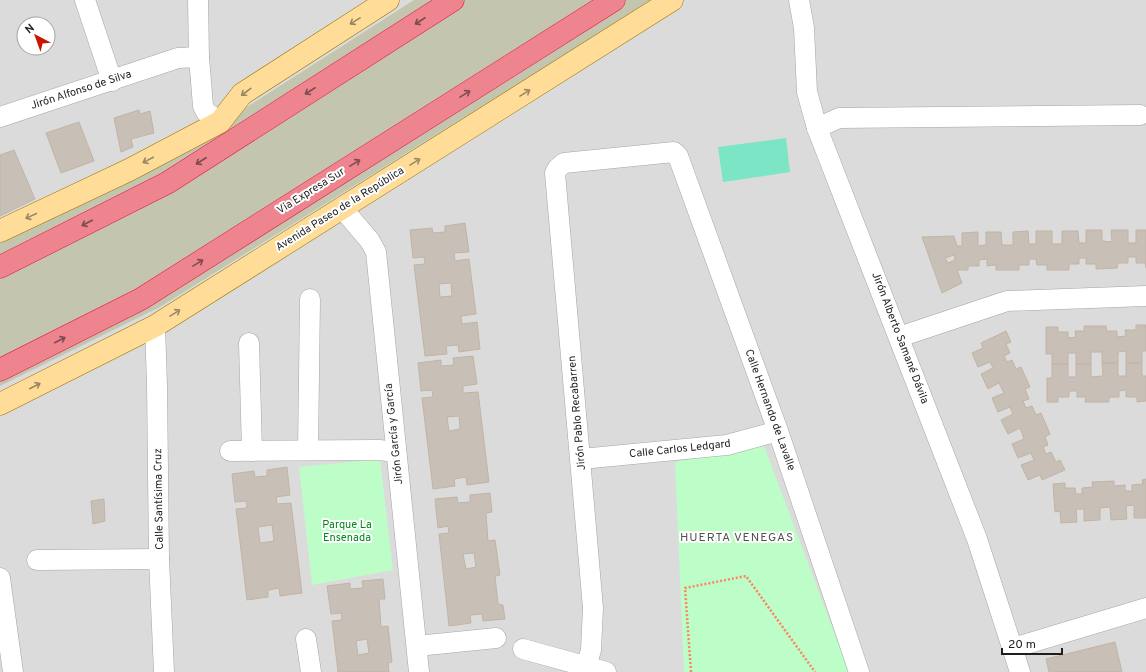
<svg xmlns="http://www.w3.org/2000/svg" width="1146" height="672" font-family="Overpass,sans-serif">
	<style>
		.residential { fill: #dcdbdb; fill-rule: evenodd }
		.construction { fill: #c3c5ae }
		.park { fill: #bcfdc8 }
		.pitch { fill: #7be5c6 }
		.building { fill: #c8bfb6; stroke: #c2b4a4; fill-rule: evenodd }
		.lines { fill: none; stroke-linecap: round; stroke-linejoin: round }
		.minor-casing { stroke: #a5a5a5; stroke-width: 21 }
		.major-casing { stroke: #987400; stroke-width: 23 }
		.highway-casing { stroke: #e7164a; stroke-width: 23 }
		.path { stroke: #ff8365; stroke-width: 2.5; stroke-dasharray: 2 2; stroke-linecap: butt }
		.minor { stroke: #fff; stroke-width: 20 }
		.major { stroke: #fd9; stroke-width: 22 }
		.highway { stroke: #ed848e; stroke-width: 22 }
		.oneway { stroke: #9a8762 }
		.oneway2 { stroke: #7b4c50 }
		.labels { text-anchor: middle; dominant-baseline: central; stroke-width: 4; stroke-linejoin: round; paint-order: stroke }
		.street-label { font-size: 11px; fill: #1e1e1e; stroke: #fff }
		.park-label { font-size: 11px; fill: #03851a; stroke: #fff }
		.neighbourhood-label { font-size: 12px; letter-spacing: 1px; fill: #515151; stroke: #fff }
	</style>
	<rect width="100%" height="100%" fill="#f0ede3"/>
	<!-- residential -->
	<path class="residential" d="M0 0H1146V672H0ZM24 24H48V48H24Z"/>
	<!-- construction -->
	<polygon class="construction" points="414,0 651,0 160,307 0,386 0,243 220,135 247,107"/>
	<!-- park -->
	<g class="park">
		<polygon points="764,446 849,672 684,672 675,462"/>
		<polygon points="380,459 393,570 312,585 299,467"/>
	</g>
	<!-- pitch -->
	<polygon class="pitch" points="786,138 790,172 723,182 718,147"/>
	<!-- building -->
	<g class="building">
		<polygon points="139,110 140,114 150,111 154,133 131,139 133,147 121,152 114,118"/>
		<polygon points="79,122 94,161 61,173 46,133"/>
		<polygon points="14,150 35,199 0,216 0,155"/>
		<path d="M465 223 469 252 454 253 455 261 469 259 476 314 461 316 462 324 477 322 480 349 459 352 458 345 446 346 447 354 425 356 414 265 425 264 424 257 413 258 410 230 432 228 433 233 445 232V226ZM451 283 452 296 440 297 439 284Z"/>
		<path d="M1086 230H1102V241L1112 242 1111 230H1128V243H1136V230H1146V268L1145 263H1136V257H1128V263H1118L1117 268 1096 269V264H1086V258H1079V264H1069V270H1047V265H1037L1036 259H1029V265H1019V270H996V265L987 266V259L979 260V266H968V270H957L962 283 942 293 922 237 954 236 957 246H962V233L978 232V246L986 245V232H1001L1002 245H1013V232L1028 231 1029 244H1036V231H1052V244H1062V231H1078L1079 243H1086ZM954 255 955 260 948 263 945 258Z"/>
		<polygon points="1136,325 1146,325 1146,351 1142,351 1142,363 1126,363 1126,351 1118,352 1118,363 1102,363 1102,352 1091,352 1091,364 1076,364 1076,353 1068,353 1068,364 1052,364 1052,354 1046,354 1046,327 1058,327 1058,332 1068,332 1068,338 1076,337 1075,331 1084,331 1084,326 1106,326 1107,331 1117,331 1117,337 1126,336 1125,330 1136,330"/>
		<polygon points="1006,331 1011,342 1006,344 1010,353 1004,356 1007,362 1012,360 1016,369 1021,367 1030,387 1025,389 1029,399 1023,401 1026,408 1032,406 1036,415 1041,413 1050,434 1045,437 1048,445 1043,447 1046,454 1051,452 1056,462 1060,460 1065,470 1042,480 1040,475 1028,480 1021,465 1034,460 1031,453 1018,458 1012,444 1024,439 1020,428 1008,434 1001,420 1013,414 1010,407 998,412 992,398 1004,393 999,383 988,389 981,374 993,368 990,362 978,367 972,353 983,348 981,343"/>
		<path d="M473 356 477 384 463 386V393L478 392 489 482 467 485 466 477 454 479 455 486 433 489 422 398 433 397 432 390 421 391 418 363 441 360V366L454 365 453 358ZM459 416 460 429 449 431 447 417Z"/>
		<polygon points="1102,363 1118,363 1118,376 1126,376 1126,363 1142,363 1142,376 1146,376 1146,401 1137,402 1137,397 1126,397 1126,390 1119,391 1119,397 1109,397 1109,402 1085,402 1086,397 1077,397 1077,391 1069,391 1069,397 1058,397 1058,402 1047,402 1047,378 1052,378 1052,364 1068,364 1068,377 1076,377 1076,364 1091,364 1091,377 1103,376"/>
		<path d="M287 467 290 495 276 497 277 504 291 503 302 593 280 596 279 588 268 590V597L247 600 236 509 247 508 246 501 235 502 232 474 254 471 255 477 267 476V470ZM272 525 274 541 260 543 258 527Z"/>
		<polygon points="1146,479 1146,518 1134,518 1134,505 1126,506 1127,519 1111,520 1110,507 1100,508 1100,520 1084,521 1084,509 1076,509 1077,522 1061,523 1060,511 1055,512 1053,484 1065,483 1065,488 1075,488 1076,494 1082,494 1082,488 1093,487 1092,482 1114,481 1114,486 1125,485 1125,491 1132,491 1132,485 1143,484 1142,480"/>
		<path d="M490 493 492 512 486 513 488 541 495 540 500 575 495 576 498 604 503 605 505 619 483 621 482 614 470 615 471 623 449 626 439 534 449 533 448 526 438 528 435 499 457 497 458 503 470 502V495ZM474 553 476 567 466 569 463 554Z"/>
		<polygon points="104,499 105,521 93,524 91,501"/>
		<path d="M383 579 385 599H379L381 627 388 626 392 662 388 663 389 672H338L332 621 342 620 341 613 331 614 327 586 350 583V589L363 588 362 581ZM367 639 369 653 358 655 356 641Z"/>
		<polygon points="1115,642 1122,672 1049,672 1046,659"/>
	</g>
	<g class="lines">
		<defs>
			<g id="minor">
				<polyline points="85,0 112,81"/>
				<polyline points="198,0 199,57 203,106 206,112 220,122"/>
				<polyline points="799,0 804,28 807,92 817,128 977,539 1020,672"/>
				<polyline points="0,117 163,63 178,58 199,57"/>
				<polyline points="817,128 839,118 1140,115"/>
				<polyline points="342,208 370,241 376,252 419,672"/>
				<polyline points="155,326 157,385 159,559 164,672"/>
				<polyline points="899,337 1007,301 1146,296"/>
				<polyline points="249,343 252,451"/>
				<polyline points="308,450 310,299"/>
				<polyline points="230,451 379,450 396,452"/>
				<polyline points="581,459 727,445 778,431"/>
				<polyline points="37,560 159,559"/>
				<polyline points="0,578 13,672"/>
				<polyline points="306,639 311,672"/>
				<polyline points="417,646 496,638"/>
				<polyline points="1013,648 1146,608"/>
				<polyline points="523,649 606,672"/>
				<polyline points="586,667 591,650 593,608 555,173 558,168 564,163 674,152 678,156 778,431 859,672"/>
			</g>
			<g id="major">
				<polyline points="0,231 129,170 220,122 242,94 388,0"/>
				<polyline points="0,404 155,326 672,0"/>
			</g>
			<g id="highway">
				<polyline points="0,267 167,183 453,0"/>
				<polyline points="0,370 141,299 614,0"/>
			</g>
		</defs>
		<!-- minor casing -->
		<use href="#minor" class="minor-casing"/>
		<!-- major casing -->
		<use href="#major" class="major-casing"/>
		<!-- highway casing -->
		<use href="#highway" class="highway-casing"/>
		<!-- path -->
		<polyline class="path" points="691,672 685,588 746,576 815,672"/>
		<!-- minor -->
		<use href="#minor" class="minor"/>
		<!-- major -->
		<use href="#major" class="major"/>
		<!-- highway -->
		<use href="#highway" class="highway"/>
	</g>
	<!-- one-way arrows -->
	<defs><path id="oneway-shaft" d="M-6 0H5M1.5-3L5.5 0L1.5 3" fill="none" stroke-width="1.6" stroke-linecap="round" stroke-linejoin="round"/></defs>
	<g class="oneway">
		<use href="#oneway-shaft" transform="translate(355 21) rotate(148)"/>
		<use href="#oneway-shaft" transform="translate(246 92) rotate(143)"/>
		<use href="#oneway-shaft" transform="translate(525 93) rotate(-32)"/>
		<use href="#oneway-shaft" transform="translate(148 160) rotate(152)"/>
		<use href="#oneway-shaft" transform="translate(415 162) rotate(-32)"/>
		<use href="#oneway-shaft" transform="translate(31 216) rotate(155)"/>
		<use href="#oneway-shaft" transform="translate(175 313) rotate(-32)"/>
		<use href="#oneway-shaft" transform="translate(35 386) rotate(-27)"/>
	</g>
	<g class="oneway2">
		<use href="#oneway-shaft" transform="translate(420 21) rotate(147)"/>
		<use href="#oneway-shaft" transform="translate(310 91) rotate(147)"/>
		<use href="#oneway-shaft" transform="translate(465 94) rotate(-32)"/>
		<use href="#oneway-shaft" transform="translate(201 161) rotate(147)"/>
		<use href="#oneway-shaft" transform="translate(355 163) rotate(-32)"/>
		<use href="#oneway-shaft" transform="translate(87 223) rotate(153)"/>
		<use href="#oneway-shaft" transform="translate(198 263) rotate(-32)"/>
		<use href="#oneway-shaft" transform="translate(60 340) rotate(-27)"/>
	</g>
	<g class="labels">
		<!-- street labels -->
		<g class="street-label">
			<text transform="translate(81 90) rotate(-18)">Jirón Alfonso de Silva</text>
			<text transform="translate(311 191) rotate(-32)">Via Expresa Sur</text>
			<text transform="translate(340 209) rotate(-32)">Avenida Paseo de la República</text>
			<text transform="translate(900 338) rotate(69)">Jirón Alberto Samané Dávila</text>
			<text transform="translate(770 410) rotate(70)">Calle Hernando de Lavalle</text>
			<text transform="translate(577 413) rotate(-95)">Jirón Pablo Recabarren</text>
			<text transform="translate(394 434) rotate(-96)">Jirón García y García</text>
			<text transform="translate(680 449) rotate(-6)">Calle Carlos Ledgard</text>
			<text transform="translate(159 499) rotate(-91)">Calle Santísima Cruz</text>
		</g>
		<!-- park labels -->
		<g class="park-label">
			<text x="347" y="525">Parque La<tspan x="347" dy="13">Ensenada</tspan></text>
		</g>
		<!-- neighbourhood labels -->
		<g class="neighbourhood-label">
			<text x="737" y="538">HUERTA VENEGAS</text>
		</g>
	</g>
	<!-- north arrow -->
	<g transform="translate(36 36) rotate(319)"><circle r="19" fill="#ffffff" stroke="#a5a5a5"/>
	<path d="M0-3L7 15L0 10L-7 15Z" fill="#cc1300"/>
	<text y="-6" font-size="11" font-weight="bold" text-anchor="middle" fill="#1e1e1e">N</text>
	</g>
	<!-- scale -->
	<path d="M1002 648v6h60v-6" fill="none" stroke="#1e1e1e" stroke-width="2"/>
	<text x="1008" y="648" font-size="12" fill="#1e1e1e" stroke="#ffffff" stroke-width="3" paint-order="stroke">20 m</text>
</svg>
